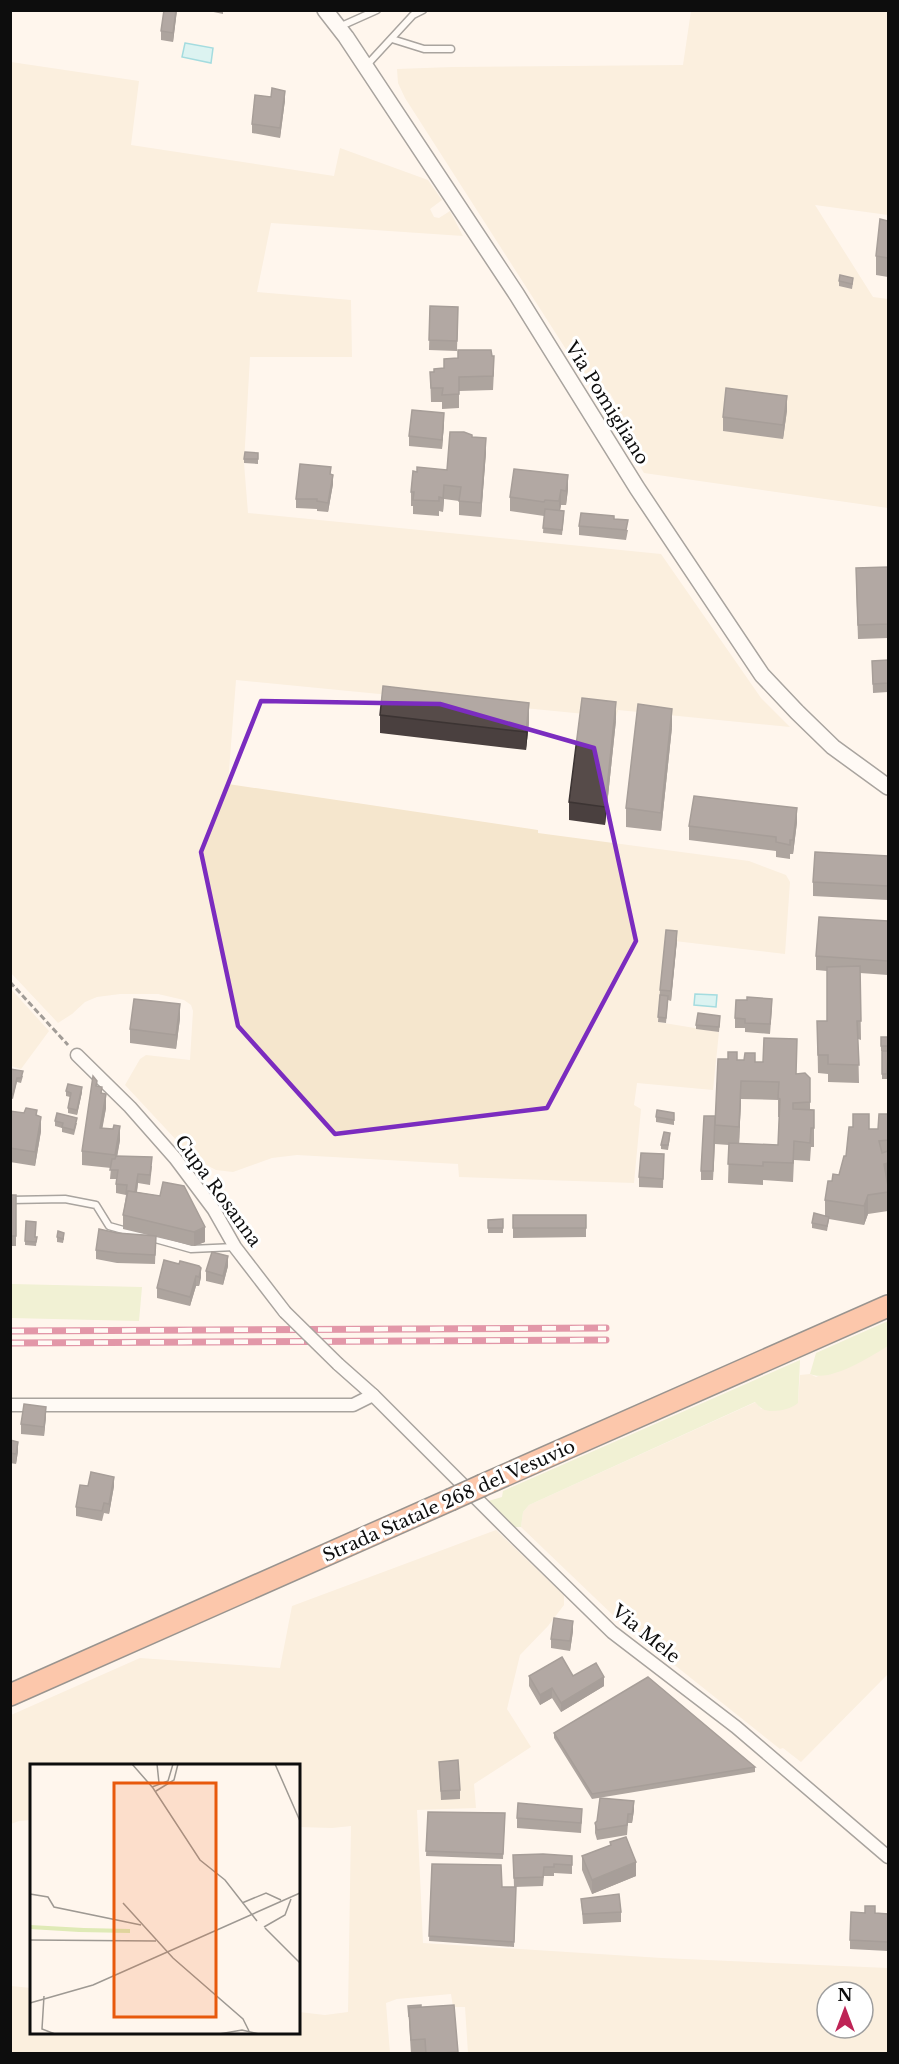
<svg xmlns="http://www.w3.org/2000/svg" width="899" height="2064" font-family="'Libre Baskerville',serif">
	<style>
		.farmland { fill: #f5e6cd; fill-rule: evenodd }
		.green { fill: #dfeab6 }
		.water { fill: #b1f0f7; stroke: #37bccf; stroke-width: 1.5 }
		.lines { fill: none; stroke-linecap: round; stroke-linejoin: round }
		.service-casing { stroke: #404040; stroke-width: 9 }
		.minor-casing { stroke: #404040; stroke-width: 15 }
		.tertiary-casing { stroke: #404040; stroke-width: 18 }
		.trunk-casing { stroke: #1e1e1e; stroke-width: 24 }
		.path { stroke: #2f2f2f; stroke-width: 3; stroke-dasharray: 6 3; stroke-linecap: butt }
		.service { stroke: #fff; stroke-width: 6 }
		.minor { stroke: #fff; stroke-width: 12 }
		.tertiary { stroke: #fff; stroke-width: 15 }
		.trunk { stroke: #f88e5b; stroke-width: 21 }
		.rail-casing { stroke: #be2456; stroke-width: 7 }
		.rail { stroke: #fff; stroke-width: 4.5; stroke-dasharray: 14; stroke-linecap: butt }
		.minor-bridge-casing { stroke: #404040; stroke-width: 15; stroke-linecap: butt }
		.trunk-bridge-casing { stroke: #1e1e1e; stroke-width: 24; stroke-linecap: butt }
		.minor-bridge { stroke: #fff; stroke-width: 12 }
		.trunk-bridge { stroke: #f88e5b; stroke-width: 21 }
		.wall { fill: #4a403f; fill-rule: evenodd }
		.shaded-wall { fill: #3c3433 }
		.building { fill: #564b49; stroke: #3c3433; stroke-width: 1.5 }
		.marked { fill: none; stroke: #7b2cbf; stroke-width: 4.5; stroke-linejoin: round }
		.labels { text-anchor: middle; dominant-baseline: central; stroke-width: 6; stroke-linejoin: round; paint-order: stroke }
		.street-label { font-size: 18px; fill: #0d0d0d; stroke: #fff }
		.inset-road { fill: none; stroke: #9e9993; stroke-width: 1.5 }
		.view { fill: #e8590c; fill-opacity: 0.15; stroke: #e8590c; stroke-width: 3 }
		.inset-edge { fill: none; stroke: #0d0d0d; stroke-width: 3 }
	</style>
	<rect width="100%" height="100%" fill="#fff6ed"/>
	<!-- farmland -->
	<g class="farmland">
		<polygon points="691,11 888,11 888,215 815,205 873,297 888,299 888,508 644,473 610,416 617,406 610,393 594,393 405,98 398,83 397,69 452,67 683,65"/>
		<polygon points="11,62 139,81 131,145 334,176 340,148 428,180 442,200 430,209 434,217 439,218 450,211 463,236 271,223 257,292 351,300 352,357 250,357 244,463 248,513 661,554 761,698 790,727 618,710 616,717 236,680 228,784 538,830 538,833 749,861 786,875 790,882 785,954 666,940 658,1022 719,1032 713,1090 637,1083 634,1105 641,1109 634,1183 459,1177 458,1164 297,1155 272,1158 233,1172 216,1170 193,1158 125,1085 140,1059 146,1055 190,1060 193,1011 191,1005 184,1000 158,994 120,994 97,997 85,1002 72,1014 58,1023 11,973"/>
		<polygon points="11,989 49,1031 21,1069 11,1066"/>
		<polygon points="888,1346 888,1674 801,1762 783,1748 780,1749 618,1620 521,1527 523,1512 529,1505 756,1402 761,1409 798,1403 800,1375 810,1374 816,1377"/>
		<path d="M496 1530 564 1595V1605L548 1626 520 1655 507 1709 531 1747 474 1784 476 1808 417 1810 423 1943 662 1958 888 1968V2053H468L465 2007H453L451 1994 397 1999 386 2003 390 2053H11V1986L31 1988 32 2032H298L299 2012 325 2015 348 2012 351 1826 332 1828 299 1827 298 1766H32L31 1820 19 1821 11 1824V1715L140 1658 280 1668 292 1606ZM827 1992H863V2028H827Z"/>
	</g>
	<!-- green -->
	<g class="green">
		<polygon points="11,1284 142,1287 139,1321 11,1318"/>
		<path d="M888 1321V1346C871 1356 830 1383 810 1374L816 1353Z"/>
		<path d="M800 1360 798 1403C792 1409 771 1414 763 1409 760 1408 757 1404 755 1402L529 1505 523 1512 521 1527H512L485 1502 502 1497 503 1491Z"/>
	</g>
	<!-- water -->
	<g class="water">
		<polygon points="185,43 213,48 211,63 182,57"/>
		<polygon points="695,994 717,995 716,1007 694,1005"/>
	</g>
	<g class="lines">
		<defs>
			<g id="service">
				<polyline points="339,27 377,10"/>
				<polyline points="392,39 424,49 451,49"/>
				<polyline points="366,66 413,15 423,10"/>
				<polyline points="10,1200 65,1199 96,1205 109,1226 191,1249 235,1247"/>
			</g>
			<g id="minor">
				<polyline points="77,1055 130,1107 175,1158 214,1210 235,1247 285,1312"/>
				<polyline points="338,1364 373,1395 518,1540 612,1632 736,1727 888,1857"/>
				<polyline points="10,1405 353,1405 373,1395"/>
			</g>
			<polyline id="tertiary" points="325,10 346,37 517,295 637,488 762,675 797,712 833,747 888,787"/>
			<g id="trunk">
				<polyline points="483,1485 888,1306"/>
				<polyline points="10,1695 450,1500"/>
			</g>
		</defs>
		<!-- service casing -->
		<use href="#service" class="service-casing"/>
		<!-- minor casing -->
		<use href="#minor" class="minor-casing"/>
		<!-- tertiary casing -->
		<use href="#tertiary" class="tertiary-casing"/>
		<!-- trunk casing -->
		<use href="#trunk" class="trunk-casing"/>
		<!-- path -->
		<polyline class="path" points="10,982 68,1045"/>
		<!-- service -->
		<use href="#service" class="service"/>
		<!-- minor -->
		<use href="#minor" class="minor"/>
		<!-- tertiary -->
		<use href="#tertiary" class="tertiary"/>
		<!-- trunk -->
		<use href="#trunk" class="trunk"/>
		<defs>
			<g id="rail">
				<polyline points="10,1331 606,1328"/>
				<polyline points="10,1343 606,1340"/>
			</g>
		</defs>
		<!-- rail casing -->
		<use href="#rail" class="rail-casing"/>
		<!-- rail -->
		<use href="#rail" class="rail"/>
		<defs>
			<polyline id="minor-bridge" points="285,1312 338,1364"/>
			<polyline id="trunk-bridge" points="450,1500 483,1485"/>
		</defs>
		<!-- minor-bridge casing -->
		<use href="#minor-bridge" class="minor-bridge-casing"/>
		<!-- trunk-bridge casing -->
		<use href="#trunk-bridge" class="trunk-bridge-casing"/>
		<!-- minor-bridge -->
		<use href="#minor-bridge" class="minor-bridge"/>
		<!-- trunk-bridge -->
		<use href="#trunk-bridge" class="trunk-bridge"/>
	</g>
	<!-- wall -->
	<g class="wall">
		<polygon points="164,10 177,10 173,42 161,40 161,31"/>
		<polygon points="204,10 223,10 223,14"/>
		<polygon points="285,100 280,138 252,133 252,124"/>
		<polygon points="888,221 888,277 876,275 876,256"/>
		<polygon points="839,281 853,282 852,289 839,286"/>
		<polygon points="430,306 458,307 457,351 429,350"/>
		<polygon points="494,370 493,390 459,391 459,408 442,409 442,402 431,402 430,372"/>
		<polygon points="787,410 783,439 723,431 723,417"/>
		<polygon points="444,423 442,449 409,446 409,436"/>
		<polygon points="472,437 486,452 481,517 459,515 459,501 444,499 443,512 439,511 439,516 413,514 413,506 411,506 411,492 447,470"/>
		<polygon points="258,453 258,464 244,463 244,459"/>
		<polygon points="331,474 333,484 328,512 317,511 317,509 296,508 296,499"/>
		<polygon points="568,489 566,505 561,505 560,511 564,516 562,535 543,533 544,516 510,511 510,497"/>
		<polygon points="579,526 628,530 626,540 579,535"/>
		<polygon points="888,567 888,638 858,639 856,582"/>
		<polygon points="888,660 888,692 873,693 872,661"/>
		<polygon points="380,715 529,722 526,750 380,733"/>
		<polygon points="616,720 605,825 569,820 569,802"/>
		<polygon points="672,727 661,831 626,827 626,808"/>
		<polygon points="797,822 793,854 790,854 790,859 776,857 776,851 689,840 689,826"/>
		<polygon points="888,856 888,900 813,896 813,882"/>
		<polygon points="888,921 888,975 860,973 861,1040 858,1039 859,1083 828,1082 828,1074 818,1073 817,1021 827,1021 827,971 816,970 816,956"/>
		<polygon points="677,940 671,1001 668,1000 666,1023 658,1022 660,990"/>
		<polygon points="747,1000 772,1008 770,1034 745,1032 745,1028 735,1028 735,1018"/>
		<polygon points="180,1018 176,1049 130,1043 130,1029"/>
		<polygon points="720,1020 719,1032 696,1029 696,1025"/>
		<rect x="881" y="1037" width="7" height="14"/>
		<polygon points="882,1051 888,1051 887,1079 882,1079"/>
		<path d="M737 1060 755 1062 810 1078V1110H814V1147H811L810 1161 794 1160 793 1182 763 1180V1185L728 1183 729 1145 715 1144 713 1180H701V1171L715 1116ZM741 1099 778 1100V1117H779L778 1145 739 1144Z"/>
		<polygon points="10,1069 23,1076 21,1083 17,1082 13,1099 10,1098"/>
		<polygon points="97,1086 102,1093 106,1108 102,1128 120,1140 117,1156 152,1166 150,1185 138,1183 137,1192 160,1196 205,1242 194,1246 156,1237 155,1264 117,1263 96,1259 96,1250 117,1233 148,1235 123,1229 123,1215 126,1195 116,1193 116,1179 110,1179 111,1168 82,1165 82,1151"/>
		<polygon points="66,1091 82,1092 77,1115 68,1113 68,1108 70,1097 66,1096"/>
		<polygon points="10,1111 37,1115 41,1131 35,1166 10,1162"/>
		<polygon points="674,1113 674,1125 656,1122 656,1117"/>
		<polygon points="888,1114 888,1181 887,1181 888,1186 888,1211 868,1214 864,1225 829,1219 827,1231 812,1228 812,1223 825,1216 825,1200 832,1181 839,1175 846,1156 869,1129 878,1129"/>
		<polygon points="55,1121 77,1123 74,1135 62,1132 62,1128 55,1126"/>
		<polygon points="670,1137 668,1150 661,1149 661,1145"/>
		<polygon points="664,1154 663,1188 639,1187 639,1177"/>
		<rect x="10" y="1195" width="6" height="51"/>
		<polygon points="513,1215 586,1215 586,1237 513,1238"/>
		<polygon points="503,1219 503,1233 488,1233 488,1220"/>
		<polygon points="35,1237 37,1237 36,1246 25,1245 25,1241"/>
		<polygon points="57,1237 64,1238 63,1243 57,1242"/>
		<polygon points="179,1264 201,1277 199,1286 196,1286 190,1306 157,1298 157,1288"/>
		<polygon points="228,1266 223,1285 206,1281 206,1271"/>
		<polygon points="46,1416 44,1436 21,1434 21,1424"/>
		<polygon points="10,1440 18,1451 16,1464 10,1463"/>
		<polygon points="88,1486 114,1486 109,1514 104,1513 102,1521 76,1516 76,1507"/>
		<polygon points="573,1631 570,1651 551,1648 551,1639"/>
		<polygon points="529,1676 573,1676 604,1686 561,1712 552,1698 540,1705 529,1686"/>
		<polygon points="554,1733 755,1767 755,1772 592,1799 554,1738"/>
		<polygon points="439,1762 460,1790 460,1799 441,1800"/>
		<polygon points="634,1810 632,1823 628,1823 627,1835 597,1840 595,1833 595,1823"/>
		<polygon points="428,1812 505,1813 503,1859 426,1856"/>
		<polygon points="517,1818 582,1818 581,1833 517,1828"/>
		<polygon points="610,1842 636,1876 592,1894 582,1870 582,1856 610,1846"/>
		<polygon points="513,1855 572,1856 572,1874 554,1873 554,1876 544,1876 543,1886 514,1887"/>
		<polygon points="432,1864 502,1887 516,1887 514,1947 429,1941"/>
		<polygon points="581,1899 621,1912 621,1922 583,1924"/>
		<polygon points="875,1913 888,1914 888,1951 850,1949 850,1940"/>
		<polygon points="454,2005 458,2054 425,2054 425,2053 411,2054 408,2006 421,2007"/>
	</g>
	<!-- shaded-wall -->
	<g class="shaded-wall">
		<polygon points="176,10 177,10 173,42 173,33"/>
		<polygon points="285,91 285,100 280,138 280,128"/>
		<polygon points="787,396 787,410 783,439 783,425"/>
		<polygon points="444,413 444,423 442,449 442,440"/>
		<polygon points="486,438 486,452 481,517 481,503"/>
		<polygon points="333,475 333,484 328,512 328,503"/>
		<polygon points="568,475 568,489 566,505 566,491"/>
		<polygon points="444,485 444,499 443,512 443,498"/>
		<polygon points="561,490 561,505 559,515 559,501"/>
		<polygon points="616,702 616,720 605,825 605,807"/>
		<polygon points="529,703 529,722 526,750 526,732"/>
		<polygon points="672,709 672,727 661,831 661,813"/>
		<polygon points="797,808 797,822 793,854 793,840"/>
		<polygon points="677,931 677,940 671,1001 671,991"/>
		<polygon points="180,1004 180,1018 176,1049 176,1035"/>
		<polygon points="741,1081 741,1099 739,1145 739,1127"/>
		<polygon points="82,1087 82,1092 77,1115 77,1110"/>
		<polygon points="106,1094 106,1108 100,1142 100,1128"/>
		<polygon points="41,1117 41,1131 35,1166 35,1152"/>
		<polygon points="120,1126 120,1140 115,1169 115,1155"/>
		<polygon points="888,1163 888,1181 884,1183 884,1164"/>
		<polygon points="138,1174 138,1183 135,1204 135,1194"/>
		<polygon points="868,1195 868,1214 864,1225 864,1206"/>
		<polygon points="205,1227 205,1242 194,1246 194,1232"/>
		<polygon points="228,1256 228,1266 223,1285 223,1276"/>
		<polygon points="201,1268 201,1277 199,1286 199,1277"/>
		<polygon points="196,1276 196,1286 190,1306 190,1297"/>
		<polygon points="46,1407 46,1416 44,1436 44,1427"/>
		<polygon points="18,1442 18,1451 16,1464 16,1454"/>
		<polygon points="114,1477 114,1486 109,1514 109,1504"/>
		<polygon points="573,1621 573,1631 570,1651 570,1641"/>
		<polygon points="604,1677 604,1686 561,1712 561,1703"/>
		<polygon points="552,1688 552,1698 540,1705 540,1695"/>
		<polygon points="634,1801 634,1810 632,1823 632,1814"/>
		<polygon points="636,1862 636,1876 592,1894 592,1880"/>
	</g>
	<!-- building -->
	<g class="building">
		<polygon points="164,10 176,10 173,33 161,31"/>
		<polygon points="272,88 285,91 280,128 252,124 255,95 271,97"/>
		<polygon points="880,219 888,221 888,258 876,256"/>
		<polygon points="840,275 853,278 852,284 839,281"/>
		<polygon points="430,306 458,307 457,341 429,340"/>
		<polygon points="458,350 491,350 492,356 494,356 493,376 459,377 459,394 442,395 443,388 431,388 430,372 434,372 434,369 444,368 444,359 458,358"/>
		<polygon points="726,388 787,396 783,425 723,417"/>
		<polygon points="412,410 444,413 442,440 409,436"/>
		<polygon points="450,432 464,432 472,435 472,437 486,438 481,503 459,501 461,487 444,485 443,498 439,497 439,501 413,500 414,492 411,492 413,471 417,472 417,467 447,470"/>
		<polygon points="245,452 258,453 258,459 244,459"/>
		<polygon points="300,464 331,467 330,474 333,475 328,503 317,501 317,499 296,499"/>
		<polygon points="514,469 568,475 566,491 561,490 559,501 545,500 544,502 510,497"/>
		<polygon points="545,509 564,511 562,530 543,528"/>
		<polygon points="581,513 614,516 614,519 628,520 626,530 579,526"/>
		<polygon points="888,567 888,624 858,625 856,568"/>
		<polygon points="888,660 888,683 873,684 872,661"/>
		<polygon points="383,686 529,703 526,732 380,715"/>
		<polygon points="582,698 616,702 605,807 569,802"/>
		<polygon points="638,704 672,709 661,813 626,808"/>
		<polygon points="694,796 797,808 793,840 790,840 790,845 776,842 776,837 689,826"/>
		<polygon points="815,852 888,856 888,886 813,882"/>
		<polygon points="819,917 888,921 888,961 816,956"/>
		<polygon points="666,930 677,931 671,991 660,990"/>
		<polygon points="860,966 861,1021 857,1021 859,1065 828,1064 828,1055 818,1055 817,1021 827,1021 827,967"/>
		<polygon points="660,995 668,996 666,1018 658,1017"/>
		<polygon points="747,997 772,999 770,1024 745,1023 745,1019 735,1018 736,1000 747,1000"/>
		<polygon points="134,999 180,1004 176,1035 130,1029"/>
		<polygon points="698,1013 720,1016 719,1027 696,1025"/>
		<rect x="881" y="1037" width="7" height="9"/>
		<polygon points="764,1038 797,1039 796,1074 805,1073 810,1078 810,1102 793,1103 793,1109 814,1110 814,1128 811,1128 810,1143 794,1141 793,1163 763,1162 763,1166 728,1164 729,1143 778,1145 780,1099 778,1098 779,1082 741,1081 739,1127 715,1125 718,1059 728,1059 728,1052 737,1052 737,1060 744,1060 745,1053 755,1053 755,1062 763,1062"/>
		<polygon points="882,1051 888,1051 887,1074 882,1074"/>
		<polygon points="10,1069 23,1071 21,1078 17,1078 13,1094 10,1093"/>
		<polygon points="93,1076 97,1081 96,1086 102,1087 101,1093 106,1094 100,1128 113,1129 114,1125 120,1126 115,1155 82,1151"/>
		<polygon points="68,1084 82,1087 77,1110 68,1108 71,1093 66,1091"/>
		<polygon points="26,1108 37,1110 36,1115 41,1117 35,1152 10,1148 10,1111 24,1113"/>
		<polygon points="657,1110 674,1113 674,1120 656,1117"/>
		<polygon points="57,1113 77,1118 74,1130 62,1127 63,1123 55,1121"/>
		<polygon points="853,1114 869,1114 869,1129 878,1129 879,1114 888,1114 888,1140 879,1141 882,1153 888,1151 888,1163 884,1164 888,1186 888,1192 868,1195 864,1206 825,1200 828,1181 832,1181 833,1174 839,1175 844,1156 846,1156 849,1127 853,1127"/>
		<polygon points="704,1116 715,1116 713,1171 701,1171"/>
		<polygon points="664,1132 670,1133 668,1145 661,1145"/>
		<polygon points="641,1153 664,1154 663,1179 639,1177"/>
		<polygon points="116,1156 152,1157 150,1175 138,1174 135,1192 128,1191 126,1194 127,1185 116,1184 118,1170 110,1170 112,1159 115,1159"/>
		<polygon points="163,1182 184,1186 205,1227 194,1232 123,1215 128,1191 160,1196"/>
		<rect x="10" y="1195" width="6" height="41"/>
		<polygon points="814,1213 829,1217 827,1226 812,1223"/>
		<rect x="513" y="1215" width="73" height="13"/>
		<polygon points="503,1219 503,1228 488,1228 488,1220"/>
		<polygon points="26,1221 36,1222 35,1237 37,1237 36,1242 25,1241"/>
		<polygon points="99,1229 117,1233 156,1236 155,1255 117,1253 96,1250"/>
		<polygon points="58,1231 64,1233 63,1239 57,1237"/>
		<polygon points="212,1252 228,1256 223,1276 206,1271"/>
		<polygon points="164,1260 179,1264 180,1261 199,1266 201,1268 199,1277 196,1276 190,1297 157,1288"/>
		<polygon points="24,1404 46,1407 44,1427 21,1424"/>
		<polygon points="10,1440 18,1442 16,1454 10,1453"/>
		<polygon points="91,1472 114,1477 109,1504 104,1503 102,1511 76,1507 80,1485 88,1486"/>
		<polygon points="554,1618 573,1621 570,1641 551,1639"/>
		<polygon points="562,1657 573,1676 596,1663 604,1677 561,1703 552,1688 540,1695 529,1676"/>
		<polygon points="648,1677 755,1767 592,1794 554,1733"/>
		<polygon points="458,1760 460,1790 441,1791 439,1762"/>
		<polygon points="600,1798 634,1801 632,1814 628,1814 627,1825 597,1830 595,1823 597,1821"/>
		<polygon points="518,1803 582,1809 581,1823 517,1818"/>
		<polygon points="428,1812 505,1813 503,1854 426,1851"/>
		<polygon points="626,1837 636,1862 592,1880 582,1856 611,1845 610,1842"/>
		<polygon points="543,1854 572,1856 572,1865 554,1864 554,1867 544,1867 543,1877 514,1878 513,1855"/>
		<polygon points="432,1864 501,1865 502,1887 516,1887 514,1942 429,1936"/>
		<polygon points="619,1894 621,1912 583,1914 581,1899"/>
		<polygon points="865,1906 875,1906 875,1913 888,1914 888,1942 850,1940 851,1912 865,1913"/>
		<polygon points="421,2005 421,2007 409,2008 409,2017 408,2006"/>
		<polygon points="454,2005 458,2052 426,2054 425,2039 411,2040 409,2008"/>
	</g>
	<!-- marked area -->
	<path d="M0 0H899V2064H0ZM261 701 440 704 594 748 636 941 547 1108 335 1134 238 1026 201 852Z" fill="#fff6ed" fill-opacity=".55" fill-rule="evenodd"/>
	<path class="marked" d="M261 701 440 704 594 748 636 941 547 1108 335 1134 238 1026 201 852Z"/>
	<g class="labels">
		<!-- street labels -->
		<g class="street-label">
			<text transform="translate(607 403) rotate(58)">Via Pomigliano</text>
			<text transform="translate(218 1191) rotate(54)">Cupa Rosanna</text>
			<text transform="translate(449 1501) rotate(-24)">Strada Statale 268 del Vesuvio</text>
			<text transform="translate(646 1634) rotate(39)">Via Mele</text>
		</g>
	</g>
	<!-- overview -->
	<g transform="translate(30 1764)">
		<rect width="270" height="270" fill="#fff6ed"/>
		<path d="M0 161 54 164 100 165V169L49 168 0 165Z" fill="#dfeab6"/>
		<path class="inset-road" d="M102 0 123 24 170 96 195 116 227 157M127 0 129 19M245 0 270 57M122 23 138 17 143 0M126 27 144 16 148 0M0 130 18 133 24 143 111 161M93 139 143 194 213 255 219 267M212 139 236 129 251 136M234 163 255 151 261 135M235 164 270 199M0 176 126 177M14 232 12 265 25 270M0 239 63 221 270 129M189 270 212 266 229 270"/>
		<path class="view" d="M84 19H186V253H84Z"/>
		<rect width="270" height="270" class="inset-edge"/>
	</g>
	<!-- border -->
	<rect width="899" height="2064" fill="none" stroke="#0d0d0d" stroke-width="24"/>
	<!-- north arrow -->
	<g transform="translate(845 2010)"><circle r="28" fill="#ffffff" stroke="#9e9e9e" stroke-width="1.5"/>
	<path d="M0-4.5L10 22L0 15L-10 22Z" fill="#be2456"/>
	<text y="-9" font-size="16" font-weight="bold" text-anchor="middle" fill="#0d0d0d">N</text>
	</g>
</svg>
